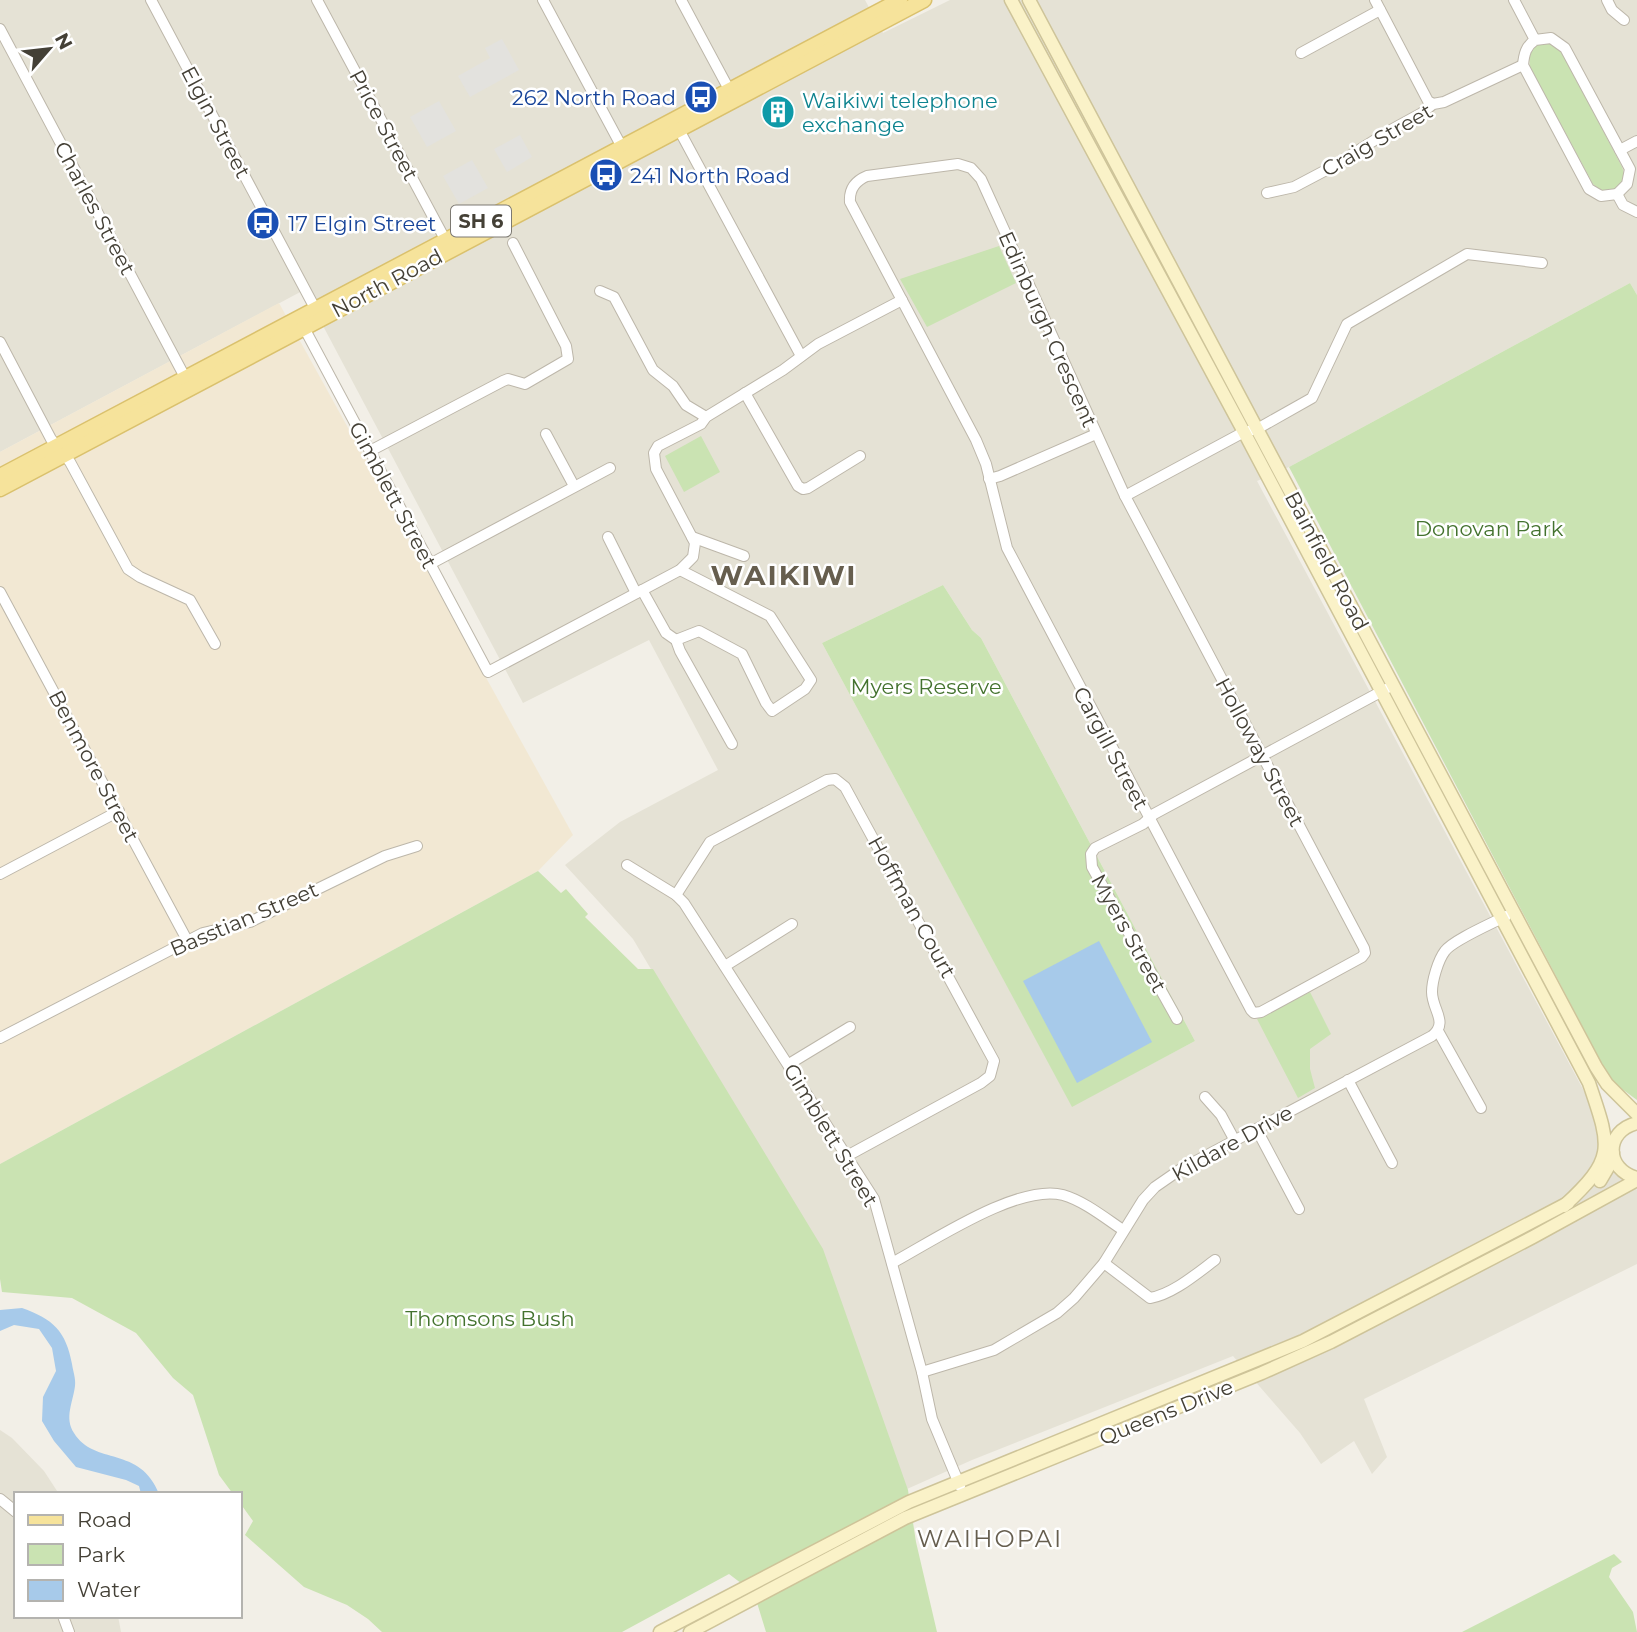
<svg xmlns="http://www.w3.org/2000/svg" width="1637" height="1632" font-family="Montserrat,sans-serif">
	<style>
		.residential { fill: #e5e2d5; fill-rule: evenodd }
		.commercial { fill: #f2e8d3 }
		.green { fill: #cae3b2 }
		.parking { fill: #e3e2de }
		.water { fill: #a7caea }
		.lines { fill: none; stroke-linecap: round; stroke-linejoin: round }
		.street-casing { stroke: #bdb7aa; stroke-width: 12 }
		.secondary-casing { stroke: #cec499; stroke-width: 15 }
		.primary-casing { stroke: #dac16d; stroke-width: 17 }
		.street { stroke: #fff; stroke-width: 10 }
		.secondary { stroke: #faf2c8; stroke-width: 12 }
		.primary { stroke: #f6e39b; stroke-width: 14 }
		.labels { text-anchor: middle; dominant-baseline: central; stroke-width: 5; stroke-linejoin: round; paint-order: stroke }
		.shield { fill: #fff; stroke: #7c7972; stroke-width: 2 }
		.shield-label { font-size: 19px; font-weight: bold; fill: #444036 }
		.transit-label { font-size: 21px; fill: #164399; stroke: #fff; text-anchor: start }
		.culture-label { font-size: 21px; fill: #0d838f; stroke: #fff; text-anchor: start }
		.street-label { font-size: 21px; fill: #444036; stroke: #fff }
		.park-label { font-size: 21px; fill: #43722e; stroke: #fff }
		.quarter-label { font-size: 24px; letter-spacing: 2px; fill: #665e4e; stroke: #fff }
		.district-label { font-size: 28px; font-weight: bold; letter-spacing: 2px; fill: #665e4e; stroke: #fff }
	</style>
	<rect width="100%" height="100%" fill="#f2efe7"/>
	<!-- residential -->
	<g class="residential">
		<path d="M0 0H865L883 33 950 0H1637V295L1630 283 1289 467 1257 481 1637 1190V1264L1364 1399 1387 1457 1372 1474 1354 1441 1321 1464 1300 1433 1233 1356 972 1460 898 1493 817 1248 633 939 565 865 620 822 718 770 649 640 523 703 304 290 0 452ZM943 585 972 630 981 638 1195 1041 1072 1106 822 643Z"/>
		<polygon points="0,1430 12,1438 44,1471 59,1494 16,1494 16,1616 118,1616 121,1632 0,1632"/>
	</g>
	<!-- commercial -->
	<polygon class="commercial" points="279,303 573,835 538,871 0,1164 0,452"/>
	<!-- green -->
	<g class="green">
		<path d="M1547 41 1561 50 1622 167C1629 185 1618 191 1602 191L1593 184 1530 67 1529 51 1536 43Z"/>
		<polygon points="999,246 1016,283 927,327 900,279"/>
		<polygon points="1630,283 1637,295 1637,1100 1611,1081 1289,467"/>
		<polygon points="701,436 720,472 684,492 665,456"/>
		<polygon points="943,585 972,630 981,638 1195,1041 1072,1107 822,643"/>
		<polygon points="538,871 561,893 566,889 588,914 585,917 638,969 653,969 823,1249 908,1490 916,1542 937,1632 766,1632 754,1593 729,1574 622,1632 382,1632 368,1619 347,1605 304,1587 245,1535 253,1521 240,1503 240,1494 233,1494 219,1475 193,1395 173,1378 136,1333 72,1298 2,1292 0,1279 0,1164"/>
		<polygon points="1310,992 1331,1034 1310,1049 1310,1069 1315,1088 1298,1098 1257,1019"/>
		<polygon points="1614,1554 1622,1562 1612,1568 1609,1577 1633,1612 1637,1632 1462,1632"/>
	</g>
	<!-- parking -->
	<g class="parking">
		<polygon points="502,39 519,70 470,97 458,76 490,58 485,48"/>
		<polygon points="439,101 456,131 427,147 410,117"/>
		<polygon points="520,135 532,157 507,172 494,149"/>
		<polygon points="472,160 488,188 459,204 443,176"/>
	</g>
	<!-- water -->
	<g class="water">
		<polygon points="1099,941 1152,1042 1077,1083 1023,981"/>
		<path d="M22 1308C53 1319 66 1331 72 1364 73 1371 76 1379 75 1386 73 1402 64 1418 74 1433 94 1466 140 1445 159 1494H141L139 1486 126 1480 76 1467 54 1441 42 1421 43 1397 56 1371 52 1348 39 1329 14 1325 0 1331V1310Z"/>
	</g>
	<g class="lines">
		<defs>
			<g id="street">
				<polyline points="151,0 317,312"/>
				<polyline points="317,0 447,243"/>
				<polyline points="543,0 624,151"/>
				<polyline points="681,0 732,95"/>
				<polyline points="1375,0 1428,101 1433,104"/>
				<path d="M1514 0 1535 40C1526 46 1524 54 1523 65L1589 189 1601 196 1617 194 1627 184 1630 169 1565 48 1551 38 1535 40"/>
				<polyline points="1607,0 1612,10 1624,20"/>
				<polyline points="0,29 187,381"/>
				<polyline points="1301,53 1380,10"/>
				<polyline points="677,126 801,356"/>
				<polyline points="1620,150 1637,141"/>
				<path d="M958 164 971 168 981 179 1125 496 1364 948 1365 953 1362 957 1261 1012 1254 1013 1251 1010 1007 548 986 464 976 440 850 202C849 189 855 181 867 176Z"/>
				<polyline points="1267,193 1294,187 1330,168 1391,130 1422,113 1433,104 1444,102 1523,65"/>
				<polyline points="1617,194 1623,205 1637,212"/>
				<polyline points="600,291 614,297 653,370 673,386 686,405 706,417"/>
				<polyline points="302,324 488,672 680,570 693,557 695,543 656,469 654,453 658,446 701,424 706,417 783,370 818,344 902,300"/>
				<polyline points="0,342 51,439 70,462 128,569 140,577 190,600 215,644"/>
				<polyline points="745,393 798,486 803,489 808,488 860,456"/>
				<polyline points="546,434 574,486"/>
				<polyline points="370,451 503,381 508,379 525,384 568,359 566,346 513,243"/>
				<polyline points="989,479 1000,476 1096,434"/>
				<polyline points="1125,496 1244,432 1257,429 1312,398 1347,324 1467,254 1542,263"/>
				<polyline points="608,537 636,593"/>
				<polyline points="692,537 744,556"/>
				<polyline points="430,564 610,468"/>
				<polyline points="642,590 666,633 676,640 680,651 732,744"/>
				<polyline points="0,592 187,940"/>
				<polyline points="676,640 699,631 742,654 766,703 772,711 805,689 811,680 770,616 680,570"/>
				<polyline points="627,865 676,895 684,903 874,1199 922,1372 932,1419 960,1486"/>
				<polyline points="0,874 119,811"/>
				<polyline points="676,895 710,842 827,780 835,779 845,787 994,1061 990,1076 981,1083 847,1156"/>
				<polyline points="725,966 792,924"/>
				<polyline points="1177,1019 1092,867 1091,854 1095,848 1143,824 1154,814 1386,689"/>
				<polyline points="1438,1031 1481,1108"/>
				<polyline points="0,1038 203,933 250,922 385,856 417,846"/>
				<polyline points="789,1064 850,1027"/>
				<polyline points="1348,1080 1392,1163"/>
				<polyline points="1205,1097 1221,1115 1235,1141"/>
				<polyline points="1257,1130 1299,1209"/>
				<path d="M892 1263C933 1241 1019 1183 1063 1195 1084 1201 1105 1218 1123 1230"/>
				<path d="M1104 1263 1150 1298C1173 1294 1196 1274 1215 1260"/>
				<path d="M922 1372 994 1350 1057 1313 1074 1298 1104 1263 1143 1200 1155 1187 1181 1169 1432 1036C1449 1022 1432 1010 1432 992 1432 981 1438 960 1445 951 1453 940 1493 923 1506 916"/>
				<polyline points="0,1499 16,1512"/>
				<polyline points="63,1616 69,1632"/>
			</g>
			<g id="secondary">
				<path d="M1011 0 1244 432 1589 1083C1611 1148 1616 1158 1564 1206"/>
				<polyline points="1029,0 1596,1067 1607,1084 1637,1114"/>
				<path d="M1637 1123C1604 1131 1605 1170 1637 1178"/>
				<polyline points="1600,1181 1610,1164 1613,1153"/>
				<polyline points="660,1632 909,1502 1303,1341 1568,1203"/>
				<polyline points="690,1632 905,1518 1262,1373 1331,1342 1533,1237 1637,1180"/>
			</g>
			<g id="primary">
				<polyline points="0,476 900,0"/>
				<polyline points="0,489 924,0"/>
			</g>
		</defs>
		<!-- street casing -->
		<use href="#street" class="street-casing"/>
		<!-- secondary casing -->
		<use href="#secondary" class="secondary-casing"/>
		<!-- primary casing -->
		<use href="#primary" class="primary-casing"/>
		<!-- street -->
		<use href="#street" class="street"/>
		<!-- secondary -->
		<use href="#secondary" class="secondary"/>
		<!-- primary -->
		<use href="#primary" class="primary"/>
	</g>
	<!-- icons -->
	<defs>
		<symbol id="bus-disc" viewBox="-11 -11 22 22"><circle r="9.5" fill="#1a4fb4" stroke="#fff"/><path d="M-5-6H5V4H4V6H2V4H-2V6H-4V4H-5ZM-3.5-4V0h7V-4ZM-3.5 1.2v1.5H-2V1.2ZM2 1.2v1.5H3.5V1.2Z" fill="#fff"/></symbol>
		<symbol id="building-disc" viewBox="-11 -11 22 22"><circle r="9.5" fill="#0f9aa8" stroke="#fff"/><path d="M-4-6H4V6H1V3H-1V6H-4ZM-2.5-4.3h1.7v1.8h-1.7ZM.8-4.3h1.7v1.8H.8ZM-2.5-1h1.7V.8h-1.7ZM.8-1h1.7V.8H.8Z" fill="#fff"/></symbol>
	</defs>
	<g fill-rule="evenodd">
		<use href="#bus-disc" x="682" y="78" width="38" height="38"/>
		<use href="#building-disc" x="759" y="93" width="38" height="38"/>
		<use href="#bus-disc" x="587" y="156" width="38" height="38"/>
		<use href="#bus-disc" x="244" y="204" width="38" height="38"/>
	</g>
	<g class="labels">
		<!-- shield labels -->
		<rect class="shield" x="451" y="205.5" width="60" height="31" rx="5"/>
		<g class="shield-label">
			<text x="481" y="221">SH 6</text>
		</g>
		<!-- transit labels -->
		<g class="transit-label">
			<text x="676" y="97" text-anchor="end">262 North Road</text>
			<text x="630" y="175">241 North Road</text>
			<text x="288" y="223">17 Elgin Street</text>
		</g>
		<!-- culture labels -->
		<g class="culture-label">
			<text x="802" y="100">Waikiwi telephone<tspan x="802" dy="24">exchange</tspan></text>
		</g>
		<!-- street labels -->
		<g class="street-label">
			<text transform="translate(216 122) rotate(62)">Elgin Street</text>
			<text transform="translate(384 125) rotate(62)">Price Street</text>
			<text transform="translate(1377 140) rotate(-30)">Craig Street</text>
			<text transform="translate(95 208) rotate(62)">Charles Street</text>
			<text transform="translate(387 283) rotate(-28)">North Road</text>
			<text transform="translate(1048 329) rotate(66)">Edinburgh Crescent</text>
			<text transform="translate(393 495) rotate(62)">Gimblett Street</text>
			<text transform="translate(1327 561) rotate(62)">Bainfield Road</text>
			<text transform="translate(1111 748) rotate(62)">Cargill Street</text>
			<text transform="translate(1260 752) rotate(62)">Holloway Street</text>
			<text transform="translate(94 766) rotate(62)">Benmore Street</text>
			<text transform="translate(912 907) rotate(61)">Hoffman Court</text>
			<text transform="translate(244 919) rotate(-23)">Basstian Street</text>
			<text transform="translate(1129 933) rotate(61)">Myers Street</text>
			<text transform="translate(831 1135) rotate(59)">Gimblett Street</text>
			<text transform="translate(1232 1143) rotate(-29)">Kildare Drive</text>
			<text transform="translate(1166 1412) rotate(-22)">Queens Drive</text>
		</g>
		<!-- park labels -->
		<g class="park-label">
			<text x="1489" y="528">Donovan Park</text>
			<text x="926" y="686">Myers Reserve</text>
			<text x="490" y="1318">Thomsons Bush</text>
		</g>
		<!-- quarter labels -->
		<g class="quarter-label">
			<text x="990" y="1538">WAIHOPAI</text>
		</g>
		<!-- district labels -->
		<g class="district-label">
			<text x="784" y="575">WAIKIWI</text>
		</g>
	</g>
	<!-- legend -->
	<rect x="14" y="1492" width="228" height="126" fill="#ffffff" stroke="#b4b3af" stroke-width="2"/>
	<rect x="28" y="1515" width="35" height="10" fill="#f6e39b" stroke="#b4b3af" stroke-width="2"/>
	<text x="77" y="1527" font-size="21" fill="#444036">Road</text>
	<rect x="28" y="1544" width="35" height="21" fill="#cae3b2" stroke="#b4b3af" stroke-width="2"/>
	<text x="77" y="1562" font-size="21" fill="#444036">Park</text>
	<rect x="28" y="1580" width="35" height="21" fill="#a7caea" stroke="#b4b3af" stroke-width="2"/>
	<text x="77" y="1597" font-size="21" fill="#444036">Water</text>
	<!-- north arrow -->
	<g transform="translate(49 49) rotate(62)" stroke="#ffffff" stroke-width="5" paint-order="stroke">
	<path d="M0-5L12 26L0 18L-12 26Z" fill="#444036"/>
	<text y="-10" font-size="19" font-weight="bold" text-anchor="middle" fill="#444036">N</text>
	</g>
</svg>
